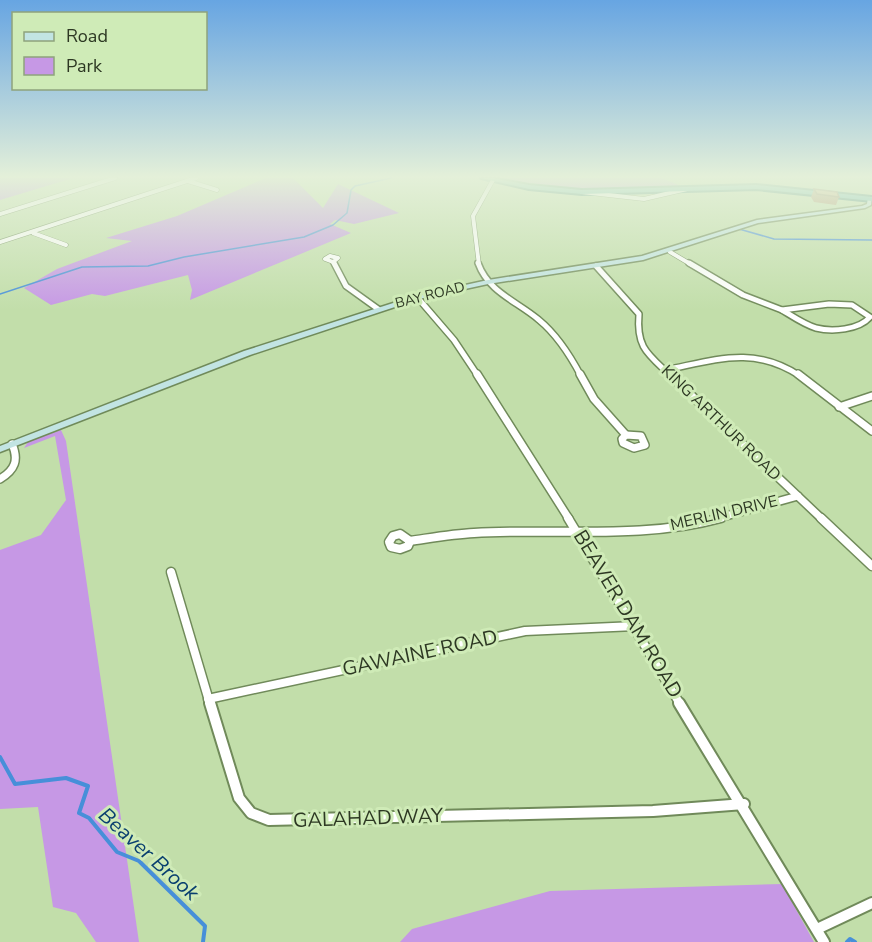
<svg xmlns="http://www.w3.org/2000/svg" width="872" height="942" font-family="'Nunito Sans',sans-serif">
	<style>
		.green { fill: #c698e5 }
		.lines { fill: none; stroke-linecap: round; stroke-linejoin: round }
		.stream-far1 { stroke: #478fd9; stroke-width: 1.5 }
		.stream { stroke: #478fd9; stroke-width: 4 }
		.minor-far4-casing { stroke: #708a5a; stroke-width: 5 }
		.minor-far3-casing { stroke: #708a5a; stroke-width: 8 }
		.minor-far2-casing { stroke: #708a5a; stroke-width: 10 }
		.minor-far1-casing { stroke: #708a5a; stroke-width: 11 }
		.minor-casing { stroke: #708a5a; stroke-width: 14 }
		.secondary-casing { stroke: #708a5a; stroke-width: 3 }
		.trunk-casing { stroke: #328075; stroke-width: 4 }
		.minor-far4 { stroke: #fff; stroke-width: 4 }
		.minor-far3 { stroke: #fff; stroke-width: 5 }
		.minor-far2 { stroke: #fff; stroke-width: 7 }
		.minor-far1 { stroke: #fff; stroke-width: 8 }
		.minor { stroke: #fff; stroke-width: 10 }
		.secondary { fill: #c2e4e3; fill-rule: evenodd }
		.trunk { fill: #5cb8b4; fill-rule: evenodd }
		.wall { fill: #b2906a }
		.building { fill: #cfa87b; stroke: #917656; stroke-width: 1.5 }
		.labels { text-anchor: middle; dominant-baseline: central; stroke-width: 6; stroke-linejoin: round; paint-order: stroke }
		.far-street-label { font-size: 14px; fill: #2d3823; stroke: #cfebb7 }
		.street-label { font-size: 16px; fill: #2d3823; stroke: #cfebb7 }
		.near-street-label { font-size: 20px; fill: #2d3823; stroke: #cfebb7 }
		.near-water-label { font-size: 21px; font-style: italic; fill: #093f6f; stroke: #cfebb7 }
	</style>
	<rect width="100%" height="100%" fill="#c2deaa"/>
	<!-- green -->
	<g class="green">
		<polygon points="0,178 73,178 0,200"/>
		<polygon points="266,178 293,178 323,208 338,184 399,213 354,224 335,220 330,224 351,233 190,300 192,290 188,275 105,296 92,294 51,305 24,288 57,269 132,241 106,238 177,216"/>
		<polygon points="491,178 662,178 683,187 585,190"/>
		<polygon points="61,430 66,441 139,942 96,942 76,913 53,907 38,807 0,809 0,550 41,535 66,500 55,436 24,448 28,442"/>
		<polygon points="782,884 814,942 400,942 412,929 550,891"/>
	</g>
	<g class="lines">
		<!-- stream-far1 -->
		<g class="stream-far1">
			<polyline points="739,229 774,239 872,240"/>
			<polyline points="0,294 82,267 148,266 184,257 304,237 333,225 347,213 351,190 355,186 391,178"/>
		</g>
		<!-- stream -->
		<g class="stream">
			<polyline points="0,757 15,784 66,778 88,786 79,813 89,818 117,852 139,861 205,926 203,942"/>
			<polyline points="847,942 850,939 855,942"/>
		</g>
		<defs>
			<g id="minor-far4">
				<polyline points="188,181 217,190"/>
				<polyline points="582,192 644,199 687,189"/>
				<polyline points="0,214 115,178"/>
				<polyline points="33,233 66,245"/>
				<polyline points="0,242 196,178"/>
				<polyline points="670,252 692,265"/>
				<polygon points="330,256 338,258 333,262 325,259"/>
				<polyline points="333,262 335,265"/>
				<polyline points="479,265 473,216 493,180"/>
			</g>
			<g id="minor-far3">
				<polyline points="334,263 346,286 378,309"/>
				<path d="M478 263C489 293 517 301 539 320 556 334 571 357 581 376"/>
				<polyline points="689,263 743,295 782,310"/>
				<path d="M596 266 639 314C636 348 648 354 671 376"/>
				<polyline points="417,297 454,340 478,376"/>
				<path d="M829 304 852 305 870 317C859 330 832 332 816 328 805 325 792 316 782 310Z"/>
				<path d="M665 370C716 360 753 345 800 376"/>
			</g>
			<g id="minor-far2">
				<polyline points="477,374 569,519"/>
				<polyline points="580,374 594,399 626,435"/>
				<polyline points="669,374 822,519"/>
				<polyline points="798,374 872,431"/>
				<polyline points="839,407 872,396"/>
				<polygon points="626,435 641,436 645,445 634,448 623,443 622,439"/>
				<path d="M0 479C15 470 19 460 12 444"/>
				<polyline points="715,519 798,496"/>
			</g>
			<g id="minor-far1">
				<polyline points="568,518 680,704"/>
				<polyline points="821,518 872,566"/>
				<polygon points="400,534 410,541 408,546 400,549 391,547 389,542 393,536"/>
				<path d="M410 541C431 538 453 534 474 533 556 528 641 540 721 518"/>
				<polyline points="171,572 210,704"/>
				<polyline points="208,699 525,631 635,626"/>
			</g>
			<g id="minor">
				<polyline points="210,703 239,798 251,813 269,820 653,811 744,804"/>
				<polyline points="679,703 824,942"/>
				<polyline points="817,929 872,903"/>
			</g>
			<polygon id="secondary" points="868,197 872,197 871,205 865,208 758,223 643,260 488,284 419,299 250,355 0,452 0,446 244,351 415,296 488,280 642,256 757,220 862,206 867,204"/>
			<polygon id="trunk" points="481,178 492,178 529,185 582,190 756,185 872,197 872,201 756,189 582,194 529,189"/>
		</defs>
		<!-- minor-far4 casing -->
		<use href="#minor-far4" class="minor-far4-casing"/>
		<!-- minor-far3 casing -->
		<use href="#minor-far3" class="minor-far3-casing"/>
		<!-- minor-far2 casing -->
		<use href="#minor-far2" class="minor-far2-casing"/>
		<!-- minor-far1 casing -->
		<use href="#minor-far1" class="minor-far1-casing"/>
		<!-- minor casing -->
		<use href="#minor" class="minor-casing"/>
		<!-- secondary casing -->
		<use href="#secondary" class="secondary-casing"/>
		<!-- trunk casing -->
		<use href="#trunk" class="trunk-casing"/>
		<!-- minor-far4 -->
		<use href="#minor-far4" class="minor-far4"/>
		<!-- minor-far3 -->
		<use href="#minor-far3" class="minor-far3"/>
		<!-- minor-far2 -->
		<use href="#minor-far2" class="minor-far2"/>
		<!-- minor-far1 -->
		<use href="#minor-far1" class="minor-far1"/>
		<!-- minor -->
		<use href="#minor" class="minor"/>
		<!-- secondary -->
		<use href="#secondary" class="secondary"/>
		<!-- trunk -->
		<use href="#trunk" class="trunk"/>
	</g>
	<!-- wall -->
	<polygon class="wall" points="814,189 839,197 836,205 814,202 811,197"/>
	<!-- building -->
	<polygon class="building" points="814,189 837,192 839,197 817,194"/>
	<!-- sky -->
	<linearGradient id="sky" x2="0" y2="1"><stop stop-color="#67a5e2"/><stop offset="0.57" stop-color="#e4f0d9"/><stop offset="1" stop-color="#e4f0d9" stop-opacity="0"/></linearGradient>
	<rect width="872" height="310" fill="url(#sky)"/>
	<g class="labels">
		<!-- far-street labels -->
		<g class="far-street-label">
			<text transform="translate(430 295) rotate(-14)">BAY ROAD</text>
		</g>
		<!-- street labels -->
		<g class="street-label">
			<text transform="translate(721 423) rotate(44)">KING ARTHUR ROAD</text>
			<text transform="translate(724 513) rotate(-13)">MERLIN DRIVE</text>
		</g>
		<!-- near-street labels -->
		<g class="near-street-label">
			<text transform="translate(628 614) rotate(59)">BEAVER DAM ROAD</text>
			<text transform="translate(420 653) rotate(-12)">GAWAINE ROAD</text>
			<text transform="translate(368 818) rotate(-2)">GALAHAD WAY</text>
		</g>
		<!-- near-water labels -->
		<g class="near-water-label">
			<text transform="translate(149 854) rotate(42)">Beaver Brook</text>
		</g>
	</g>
	<!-- legend -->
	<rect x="12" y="12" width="195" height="78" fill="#cfebb7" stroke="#8ea37c" stroke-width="1.5"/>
	<rect x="24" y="32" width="30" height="9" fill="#c2e4e3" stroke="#8ea37c" stroke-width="1.5"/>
	<text x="66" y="42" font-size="18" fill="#2d3823">Road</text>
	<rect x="24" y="57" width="30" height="18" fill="#c698e5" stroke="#8ea37c" stroke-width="1.5"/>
	<text x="66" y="72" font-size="18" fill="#2d3823">Park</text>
</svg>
